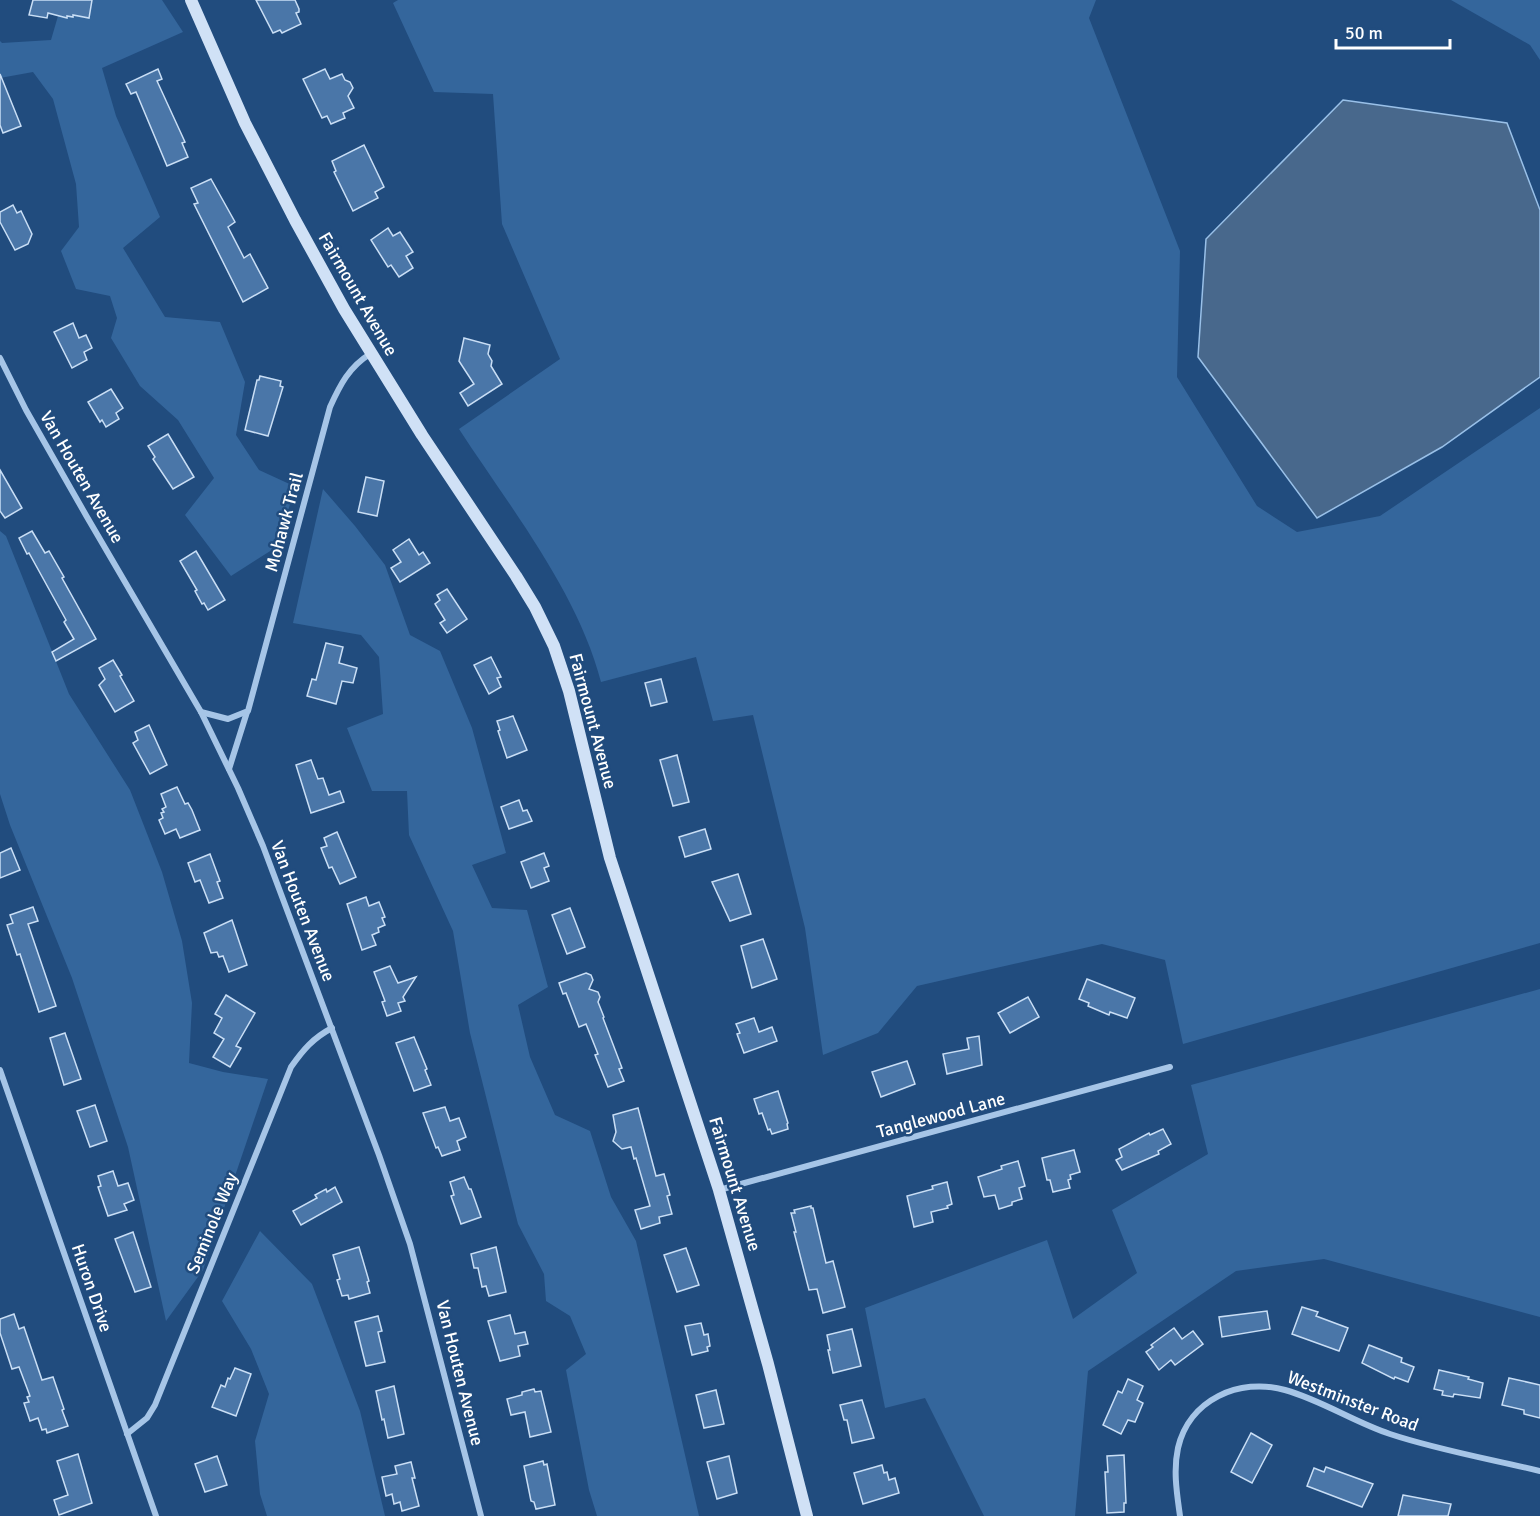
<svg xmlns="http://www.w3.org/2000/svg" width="1540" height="1516" font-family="Signika,sans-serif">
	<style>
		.green { fill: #34669c }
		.water { fill: #48688c; stroke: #99c0e8; stroke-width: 1.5 }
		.building { fill: #4a76a8; stroke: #c9def5; stroke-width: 1.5 }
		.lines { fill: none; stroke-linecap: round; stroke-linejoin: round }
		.minor { stroke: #a6c5e7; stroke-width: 6 }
		.secondary { stroke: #d0e1f6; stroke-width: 12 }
		.labels { text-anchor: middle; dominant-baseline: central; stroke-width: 5; stroke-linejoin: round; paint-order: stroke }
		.street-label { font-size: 18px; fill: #fff; stroke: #214c7e }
	</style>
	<rect width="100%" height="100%" fill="#214c7e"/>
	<!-- green -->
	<g class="green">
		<polygon points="50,0 162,0 183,32 102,68 116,116 160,217 123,248 165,317 220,322 245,382 236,435 259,470 296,487 275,548 231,576 185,515 214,478 178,420 140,386 111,338 117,318 110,296 76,289 61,251 79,227 76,184 53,99 33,72 0,78 0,41 2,43 51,40 58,16"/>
		<path d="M398 0H1096L1089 18 1180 251 1177 377 1257 506 1297 532 1380 516 1540 408V943L1183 1044 1165 960 1102 944 917 986 878 1033 823 1055 805 928 753 715 713 721 696 657 601 682C578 592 509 506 459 429L560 359 502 224 493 94 434 92 393 3Z"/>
		<polygon points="1451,0 1540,0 1540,60 1530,45"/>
		<polygon points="323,489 355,526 385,565 410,635 440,651 472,728 506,853 472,865 492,908 527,910 548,987 518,1005 530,1057 555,1115 590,1131 611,1197 636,1241 699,1516 597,1516 589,1490 566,1370 586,1354 570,1316 546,1301 544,1274 518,1224 470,1033 453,931 409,835 407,791 372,791 347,728 383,714 379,657 361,635 293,623"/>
		<polygon points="0,531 6,536 69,694 130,790 162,872 182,941 192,1003 189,1063 223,1072 268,1079 203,1270 166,1321 128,1147 72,978 10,825 0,794"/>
		<polygon points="1540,989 1540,1317 1324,1259 1236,1271 1088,1371 1075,1516 984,1516 925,1398 885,1408 865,1308 1047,1240 1073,1319 1137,1273 1112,1210 1208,1154 1191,1085"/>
		<polygon points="260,1231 312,1284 360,1411 385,1516 267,1516 260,1494 255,1441 269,1394 251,1349 222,1301"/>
	</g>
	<!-- water -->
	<polygon class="water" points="1343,100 1507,123 1540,210 1540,377 1442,447 1317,518 1198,357 1206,239"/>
	<!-- building -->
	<g class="building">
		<polygon points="33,0 92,0 89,18 73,15 73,17 67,16 67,18 48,13 47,18 29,15"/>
		<polygon points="256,0 295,0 299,9 299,12 296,13 301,24 282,33 280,30 273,33"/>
		<polygon points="158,69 162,79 157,81 185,142 182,143 188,157 167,166 136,92 131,94 126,84"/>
		<polygon points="325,69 330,79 342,74 345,80 350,82 353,88 348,96 354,108 343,113 345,118 331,124 327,116 322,118 303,79"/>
		<polygon points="0,74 21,126 3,133 0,125"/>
		<polygon points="364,145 384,187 375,192 378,198 353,211 334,172 336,171 332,161"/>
		<polygon points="211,179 235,222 228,227 244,258 250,254 268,288 243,302 194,204 198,203 191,188"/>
		<polygon points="13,205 17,213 21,211 32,234 28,244 15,250 0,222 0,212"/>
		<polygon points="388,228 393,236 400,232 413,252 406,256 413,268 399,277 391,265 388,267 371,240"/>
		<polygon points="73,323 79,338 86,335 92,348 84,352 87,360 72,368 54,332"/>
		<polygon points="464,338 490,345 488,354 492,361 491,366 502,384 468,406 460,393 474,384 459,361"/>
		<polygon points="260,376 281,381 280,386 283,387 268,436 245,430 257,380 259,380"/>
		<polygon points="111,389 123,408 116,413 119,419 106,427 102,420 100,422 88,402"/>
		<polygon points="168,434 194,477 173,489 153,459 155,457 148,446"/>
		<polygon points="0,470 22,508 5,518 0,511"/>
		<polygon points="366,477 384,481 377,516 358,512"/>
		<polygon points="32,531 45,553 49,551 64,577 62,578 96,639 56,661 52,652 74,639 64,622 66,620 29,553 27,554 19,538"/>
		<polygon points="409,539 419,555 423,552 430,563 400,582 391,568 401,562 393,550"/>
		<polygon points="196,551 225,600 208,610 204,603 202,604 195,591 197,590 180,561"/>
		<polygon points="447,589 467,619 447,633 440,623 445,620 435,604 440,600 437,595"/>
		<polygon points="326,643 343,647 339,663 357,668 353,683 342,681 336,704 307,696 312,679 316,680"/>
		<polygon points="491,657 501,677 497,678 501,687 489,694 474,665"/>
		<polygon points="113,660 122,675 120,676 134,701 115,712 99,685 105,679 99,668"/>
		<polygon points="661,679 667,702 651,706 645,683"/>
		<polygon points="513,716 527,750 507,758 498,731 500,730 497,721"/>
		<polygon points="149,725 167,765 150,774 133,743 138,740 135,732"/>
		<polygon points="677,755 689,802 673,806 660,760"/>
		<polygon points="311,760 318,779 323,778 329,795 340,791 344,802 311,813 296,765"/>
		<polygon points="177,787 185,804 188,803 192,810 200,830 180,838 176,829 165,834 159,820 163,818 161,813 164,812 162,809 166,807 161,794"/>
		<polygon points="519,800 523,811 527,810 532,821 509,829 501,807"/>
		<polygon points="705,829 711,849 685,857 679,837"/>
		<polygon points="337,832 356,877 340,884 332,867 329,868 321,848 327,846 324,838"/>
		<polygon points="11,848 20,870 0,878 0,853"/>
		<polygon points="544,853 549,866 544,868 549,881 531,888 521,862"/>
		<polygon points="210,854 220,881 217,882 223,898 209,903 200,880 195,882 188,863"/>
		<polygon points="738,874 751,914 730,921 712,882"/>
		<polygon points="366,897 369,906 379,902 385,917 382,918 385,925 378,928 379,932 372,935 376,945 362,950 347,904"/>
		<polygon points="33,907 38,921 28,924 56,1006 39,1012 20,954 17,955 7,925 13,923 10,915"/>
		<polygon points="570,908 585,947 567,954 552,915"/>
		<polygon points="232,920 247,965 229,972 223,956 219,957 217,952 211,953 204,933"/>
		<polygon points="763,939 777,979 752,988 741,946"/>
		<polygon points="390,966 398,983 416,977 403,997 405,1001 398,1003 401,1011 387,1016 382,1002 385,1001 374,972"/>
		<polygon points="586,973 591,975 593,980 589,989 598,992 600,997 598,1002 604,1017 603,1018 622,1068 619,1069 624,1081 608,1087 595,1055 598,1054 586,1024 579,1027 566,993 563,994 559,983"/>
		<polygon points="1087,979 1135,998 1127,1018 1110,1012 1109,1015 1088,1006 1089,1003 1079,999"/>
		<polygon points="226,995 255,1013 236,1046 241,1048 230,1067 213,1057 224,1039 214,1033 222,1018 215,1014"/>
		<polygon points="1028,997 1039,1017 1010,1033 998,1013"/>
		<polygon points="754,1018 759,1032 772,1027 777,1041 744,1053 737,1034 740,1033 736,1024"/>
		<polygon points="65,1033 81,1079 64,1085 50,1038"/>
		<polygon points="979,1036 982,1065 947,1074 943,1054 969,1049 967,1038"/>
		<polygon points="414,1037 427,1069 425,1070 431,1085 414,1091 396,1043"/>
		<polygon points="907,1061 915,1084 881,1097 872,1072"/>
		<polygon points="778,1091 788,1123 787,1124 788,1129 772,1134 770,1129 768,1130 762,1113 759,1114 754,1099"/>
		<polygon points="95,1105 107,1141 90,1147 77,1111"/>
		<polygon points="445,1107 450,1121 459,1118 466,1137 457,1141 460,1150 442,1156 438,1147 436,1148 423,1113"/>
		<polygon points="638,1108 656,1176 664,1174 670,1195 667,1196 672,1214 659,1217 660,1223 641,1229 635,1210 650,1206 636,1158 634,1159 631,1147 622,1149 613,1141 616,1132 613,1115"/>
		<polygon points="1163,1129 1171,1144 1158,1151 1159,1154 1122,1170 1116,1160 1122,1157 1119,1149 1149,1133 1150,1135"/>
		<polygon points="1074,1150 1080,1172 1070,1175 1071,1179 1068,1180 1070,1188 1053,1192 1050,1180 1047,1180 1042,1158"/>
		<polygon points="1018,1161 1025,1186 1019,1188 1022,1199 1012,1202 1012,1205 999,1209 995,1195 984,1197 978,1177 1002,1169 1001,1166"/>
		<polygon points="113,1171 118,1186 128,1183 134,1200 124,1204 127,1210 108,1216 98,1187 101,1186 98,1176"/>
		<polygon points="464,1177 469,1189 471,1189 481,1217 461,1224 451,1196 454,1195 450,1182"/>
		<polygon points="947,1182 952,1204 947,1206 948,1208 931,1212 933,1222 914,1227 907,1196 933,1189 932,1186"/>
		<polygon points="335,1187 342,1202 301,1225 293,1211 317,1198 315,1195 326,1189 327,1192"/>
		<polygon points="811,1206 811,1208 813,1208 826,1263 833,1261 845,1307 823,1313 817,1289 809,1290 794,1232 796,1232 791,1213 795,1213 794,1210"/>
		<polygon points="133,1232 151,1287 135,1292 115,1239"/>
		<polygon points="359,1247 369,1281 367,1282 370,1293 349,1299 348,1295 342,1296 337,1280 340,1279 333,1255"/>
		<polygon points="496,1247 506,1292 489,1296 486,1286 482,1287 478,1268 474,1268 471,1254"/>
		<polygon points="686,1248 699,1285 677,1292 664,1255"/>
		<polygon points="1302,1307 1318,1312 1316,1316 1348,1328 1339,1351 1292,1334"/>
		<polygon points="1267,1311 1270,1329 1222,1337 1219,1317"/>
		<polygon points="14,1314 19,1329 24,1327 42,1380 53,1377 64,1409 62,1410 68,1426 47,1433 46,1429 42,1430 38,1418 30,1421 24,1403 29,1402 27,1397 30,1396 19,1367 12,1369 0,1333 0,1319"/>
		<polygon points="510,1315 515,1334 525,1332 528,1344 518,1346 520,1356 500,1361 488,1321"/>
		<polygon points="378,1316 382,1331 378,1332 385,1362 366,1366 355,1322"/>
		<polygon points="701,1323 704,1335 708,1334 710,1346 707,1347 708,1351 692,1355 685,1326"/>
		<polygon points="1174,1328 1182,1339 1193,1331 1203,1344 1175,1365 1171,1360 1159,1370 1146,1352 1153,1347 1151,1345"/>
		<polygon points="852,1329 861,1366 833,1373 828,1350 830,1350 827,1335"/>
		<polygon points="1369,1345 1402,1358 1401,1362 1414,1367 1408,1382 1395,1377 1394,1379 1362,1363"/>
		<polygon points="235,1368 251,1374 236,1416 212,1407 221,1385 225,1387 228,1378 230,1379"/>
		<polygon points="1439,1370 1469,1377 1468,1379 1483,1383 1480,1398 1454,1394 1453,1397 1442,1395 1443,1391 1434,1389"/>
		<polygon points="1509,1378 1540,1385 1540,1418 1524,1414 1524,1410 1502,1405"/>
		<polygon points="1128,1379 1143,1386 1137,1400 1143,1403 1135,1422 1128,1420 1121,1434 1103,1425 1118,1391 1122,1393"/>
		<polygon points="394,1386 404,1434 388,1438 384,1419 382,1420 376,1391"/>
		<polygon points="534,1389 535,1392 541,1391 551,1432 530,1437 525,1412 511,1415 507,1399 522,1395 522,1392"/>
		<polygon points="716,1390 724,1424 704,1428 696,1395"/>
		<polygon points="862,1400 874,1438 852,1443 847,1420 844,1420 840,1405"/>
		<polygon points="1251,1433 1272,1445 1252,1483 1231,1472"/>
		<polygon points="78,1454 92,1503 59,1515 54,1500 68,1495 57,1461"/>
		<polygon points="1124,1455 1126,1503 1124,1503 1124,1512 1107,1513 1105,1472 1108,1472 1107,1456"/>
		<polygon points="217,1456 227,1485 205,1492 195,1464"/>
		<polygon points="729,1456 737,1493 717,1499 707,1462"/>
		<polygon points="543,1461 544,1465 547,1464 555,1505 536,1509 534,1502 531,1501 524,1466"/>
		<polygon points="411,1462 415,1478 412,1478 419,1506 402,1511 400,1502 394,1504 392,1494 386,1496 382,1477 397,1474 395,1466"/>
		<polygon points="882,1465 884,1473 887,1472 889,1480 895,1478 899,1493 863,1504 854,1473"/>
		<polygon points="1326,1467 1373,1484 1362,1507 1307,1486 1314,1468 1324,1472"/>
		<polygon points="1403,1495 1451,1504 1448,1516 1398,1516"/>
	</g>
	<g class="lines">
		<!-- minor -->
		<g class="minor">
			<polyline points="0,358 26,410 87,517 201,712 238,788 263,846 379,1155 410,1244 481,1516"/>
			<path d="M201 712 228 719 248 711 330 407C340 385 349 367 370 354"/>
			<polyline points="229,769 247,712"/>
			<polyline points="0,1070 156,1516"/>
			<polyline points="719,1190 1170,1067"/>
			<path d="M127 1434 147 1418 155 1405 291 1067C303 1050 313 1038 332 1028"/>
			<path d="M1180 1516C1177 1494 1173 1471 1178 1448 1189 1400 1239 1377 1285 1390 1321 1400 1354 1422 1390 1434 1438 1450 1490 1459 1540 1471"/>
		</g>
		<!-- secondary -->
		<polyline class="secondary" points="191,0 245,123 295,220 344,309 422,435 516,576 535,607 554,646 569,691 610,858 719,1190 768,1364 807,1516"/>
	</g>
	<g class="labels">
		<!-- street labels -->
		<g class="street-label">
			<text transform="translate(358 294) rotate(60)">Fairmount Avenue</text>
			<text transform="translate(82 477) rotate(60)">Van Houten Avenue</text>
			<text transform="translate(284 522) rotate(-75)">Mohawk Trail</text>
			<text transform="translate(593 721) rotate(75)">Fairmount Avenue</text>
			<text transform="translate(303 911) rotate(69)">Van Houten Avenue</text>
			<text transform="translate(941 1115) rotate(-15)">Tanglewood Lane</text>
			<text transform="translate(735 1184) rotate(73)">Fairmount Avenue</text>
			<text transform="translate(212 1223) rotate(-68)">Seminole Way</text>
			<text transform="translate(92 1288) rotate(71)">Huron Drive</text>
			<text transform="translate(460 1373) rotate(76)">Van Houten Avenue</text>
			<text transform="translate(1353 1401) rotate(21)">Westminster Road</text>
		</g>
	</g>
	<!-- scale -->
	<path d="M1336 39v9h114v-9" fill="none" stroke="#ffffff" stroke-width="3"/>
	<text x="1345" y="39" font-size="18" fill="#ffffff" stroke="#214c7e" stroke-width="4.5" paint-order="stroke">50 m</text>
</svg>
